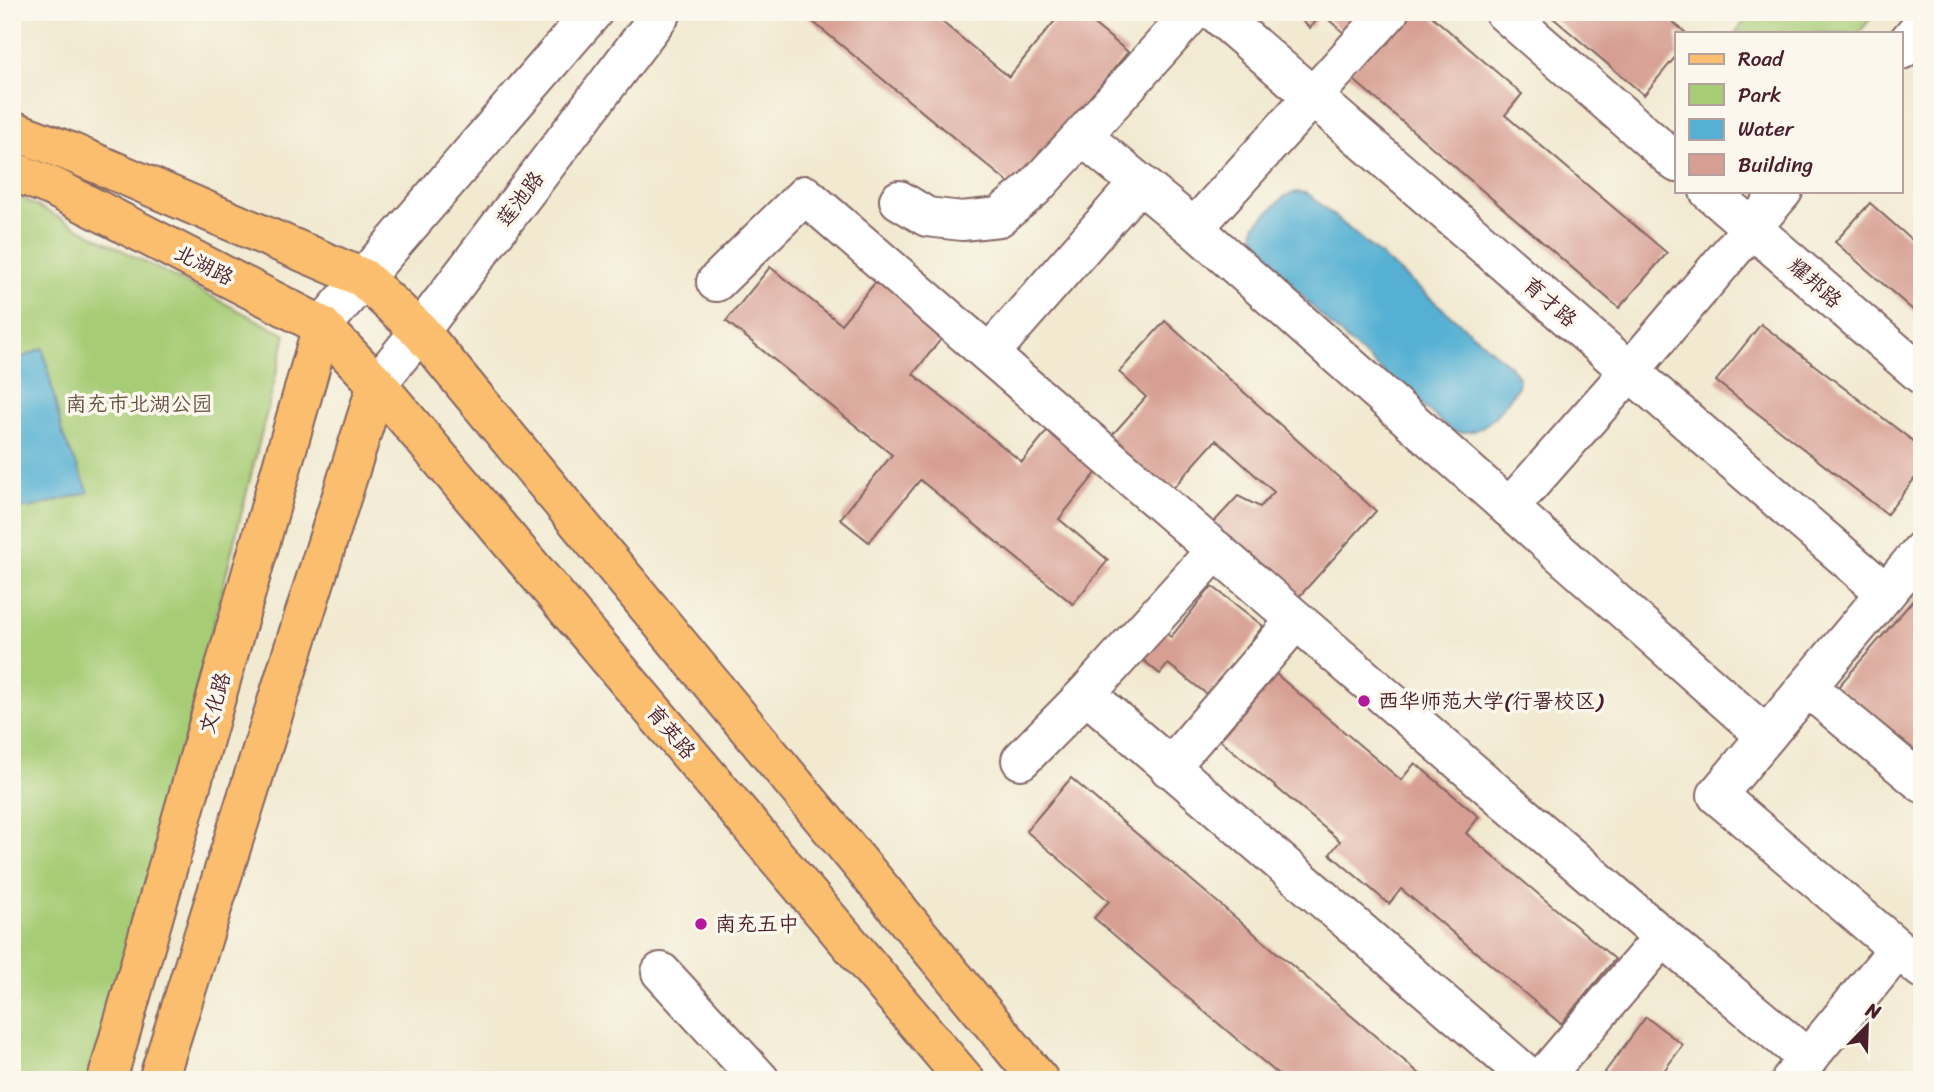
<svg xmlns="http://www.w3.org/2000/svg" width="1934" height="1092" font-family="Sriracha,'LXGW WenKai TC',sans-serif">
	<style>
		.green { fill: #a7cc76; stroke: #787650; stroke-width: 2 }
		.water { fill: #55b0d3; stroke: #50687f; stroke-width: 2 }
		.building { fill: #d79f93 }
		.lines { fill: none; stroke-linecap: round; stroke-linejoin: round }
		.minor-casing { stroke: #846665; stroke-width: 42 }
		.major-casing { stroke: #846665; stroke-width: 42 }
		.minor { stroke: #fff; stroke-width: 38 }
		.major { stroke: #fabe6e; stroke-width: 38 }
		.poi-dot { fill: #b5179e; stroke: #fbf7ec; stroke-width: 2.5 }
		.labels { text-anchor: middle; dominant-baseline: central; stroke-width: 7; stroke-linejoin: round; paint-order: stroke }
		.street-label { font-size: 21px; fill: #4a1f2b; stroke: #fbf7ec }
		.park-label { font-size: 21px; fill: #665342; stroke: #fbf7ec }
		.poi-label { font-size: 21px; fill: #4a1f2b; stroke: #fbf7ec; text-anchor: start }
	</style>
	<rect width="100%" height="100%" fill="#fbf7ec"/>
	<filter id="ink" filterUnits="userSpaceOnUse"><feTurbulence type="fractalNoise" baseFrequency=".0143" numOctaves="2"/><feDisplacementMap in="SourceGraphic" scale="14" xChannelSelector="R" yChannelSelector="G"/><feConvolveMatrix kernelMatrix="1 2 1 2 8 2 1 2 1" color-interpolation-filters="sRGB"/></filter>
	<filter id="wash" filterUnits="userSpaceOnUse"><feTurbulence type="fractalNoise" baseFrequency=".00686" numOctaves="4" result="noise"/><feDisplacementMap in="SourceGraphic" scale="28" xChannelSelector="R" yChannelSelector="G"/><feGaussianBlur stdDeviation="1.57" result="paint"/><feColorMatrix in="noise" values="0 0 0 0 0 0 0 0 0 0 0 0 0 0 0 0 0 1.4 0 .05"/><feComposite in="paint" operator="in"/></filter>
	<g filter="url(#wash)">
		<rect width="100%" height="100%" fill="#f1e9d0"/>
		<!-- green -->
		<g class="green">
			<polygon points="1752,12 1876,12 1859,33 1735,33"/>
			<polygon points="12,193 286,335 111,1035 104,1080 12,1080"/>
		</g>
		<!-- water -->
		<g class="water">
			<path d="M1296 192 1307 193 1510 366 1519 378 1518 386C1502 409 1484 439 1452 431 1383 370 1305 313 1254 235L1255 225 1285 196Z"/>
			<polygon points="43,348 63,436 89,492 30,508 12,507 12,362"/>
		</g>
		<g id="blocks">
			<!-- building -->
			<g class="building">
				<polygon points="801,12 930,12 1009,77 1062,12 1079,12 1128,52 1015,188"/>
				<polygon points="1292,12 1376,12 1352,40 1322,14 1310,28"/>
				<polygon points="1402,12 1427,12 1522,94 1505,115 1667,253 1619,308 1348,75"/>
				<polygon points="1546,12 1661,12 1686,33 1677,33 1677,55 1644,95"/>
				<polygon points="1870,203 1922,249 1922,318 1835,242"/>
				<polygon points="770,267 841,324 879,278 946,333 913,374 1022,462 1055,421 1105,462 1059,519 1108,560 1073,604 920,480 869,542 840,519 892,455 726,321"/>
				<polygon points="1165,321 1376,511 1297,599 1213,523 1238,496 1260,507 1274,492 1216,440 1165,497 1105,443 1146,397 1119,372"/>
				<polygon points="1761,324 1922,448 1922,469 1887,514 1716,381"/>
				<polygon points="1212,586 1263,626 1208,695 1168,664 1160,674 1137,655 1158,628 1171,637"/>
				<polygon points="1922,590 1922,756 1837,688"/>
				<polygon points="1276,674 1401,780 1415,763 1479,817 1466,833 1615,959 1561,1024 1401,889 1389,904 1330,854 1340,841 1220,740"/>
				<polygon points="1071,778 1427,1080 1285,1080 1094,918 1109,901 1026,831"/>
				<polygon points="1646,1017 1683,1045 1657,1080 1607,1080 1602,1076"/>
			</g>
		</g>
	</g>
	<g filter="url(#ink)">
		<use href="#blocks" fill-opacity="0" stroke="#846665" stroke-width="2"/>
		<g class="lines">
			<defs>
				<g id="minor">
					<polyline points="1215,12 1886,593"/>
					<polyline points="1504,12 1677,163"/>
					<polyline points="1901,50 1922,25"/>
					<polyline points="1082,136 1193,12"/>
					<polyline points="1709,191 1922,375"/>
					<polyline points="899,200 927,217 962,221 999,217 1034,188 1082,136 1194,228 1766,736"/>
					<polyline points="1194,228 1389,12"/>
					<polyline points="716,282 805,195 1663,937 1808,1059"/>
					<polyline points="322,326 593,12"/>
					<polyline points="989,354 1139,183"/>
					<polyline points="377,384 420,331 662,12"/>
					<polyline points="1509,508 1630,371 1783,191"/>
					<polyline points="1807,687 1922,550"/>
					<polyline points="1086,694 1532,1080"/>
					<polyline points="1021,760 1086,694 1216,550"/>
					<polyline points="1169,768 1296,620"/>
					<polyline points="1922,783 1807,687 1717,795 1922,969"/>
					<polyline points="661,972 760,1080"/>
					<polyline points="1792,1078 1898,949"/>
					<polyline points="1541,1080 1663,937"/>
				</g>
				<g id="major">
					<polyline points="12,130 70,152 363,278 420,331 1039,1080"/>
					<polyline points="12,171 53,187 322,326 377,384 965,1080"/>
					<polyline points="107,1080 322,326"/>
					<polyline points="158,1080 377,384"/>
				</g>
			</defs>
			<!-- minor casing -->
			<use href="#minor" class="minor-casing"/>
			<!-- major casing -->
			<use href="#major" class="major-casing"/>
			<!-- minor -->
			<use href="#minor" class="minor"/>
			<!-- major -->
			<use href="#major" class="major"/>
		</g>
	</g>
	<!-- markers -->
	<g class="poi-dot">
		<circle cx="1364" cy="701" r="7"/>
		<circle cx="701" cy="924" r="7"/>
	</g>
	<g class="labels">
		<!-- street labels -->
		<g class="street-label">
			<text transform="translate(520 199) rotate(-53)">莲池路</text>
			<text transform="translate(204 265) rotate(27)">北湖路</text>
			<text transform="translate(1815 283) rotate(41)">耀邦路</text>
			<text transform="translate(1550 302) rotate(41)">育才路</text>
			<text transform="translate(215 703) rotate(-74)">文化路</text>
			<text transform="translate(671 732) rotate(50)">育英路</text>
		</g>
		<!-- park labels -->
		<g class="park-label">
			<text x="139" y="404">南充市北湖公园</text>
		</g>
		<!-- poi labels -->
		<g class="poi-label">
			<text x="1378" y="701">西华师范大学(行署校区)</text>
			<text x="715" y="924">南充五中</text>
		</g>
	</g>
	<!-- margin -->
	<rect width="1934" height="1092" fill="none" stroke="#fbf7ec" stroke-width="42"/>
	<!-- legend -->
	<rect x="1675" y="32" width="228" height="161" fill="#fbf7ec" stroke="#b4a19f" stroke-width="2"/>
	<rect x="1689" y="54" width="35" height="10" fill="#fabe6e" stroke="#b4a19f" stroke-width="2"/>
	<text x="1738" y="66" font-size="21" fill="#4a1f2b">Road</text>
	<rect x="1689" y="84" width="35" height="21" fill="#a7cc76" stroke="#b4a19f" stroke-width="2"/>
	<text x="1738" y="102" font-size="21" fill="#4a1f2b">Park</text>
	<rect x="1689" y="119" width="35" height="21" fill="#55b0d3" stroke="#b4a19f" stroke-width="2"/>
	<text x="1738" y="136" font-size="21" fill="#4a1f2b">Water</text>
	<rect x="1689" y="154" width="35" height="21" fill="#d79f93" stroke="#b4a19f" stroke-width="2"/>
	<text x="1738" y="172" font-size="21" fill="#4a1f2b">Building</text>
	<!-- north arrow -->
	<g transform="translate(1867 1026) rotate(23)" stroke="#fbf7ec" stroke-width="5" paint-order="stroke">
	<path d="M0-5L12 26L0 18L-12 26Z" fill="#4a1f2b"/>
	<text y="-10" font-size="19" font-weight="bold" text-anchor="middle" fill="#4a1f2b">N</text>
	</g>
</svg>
